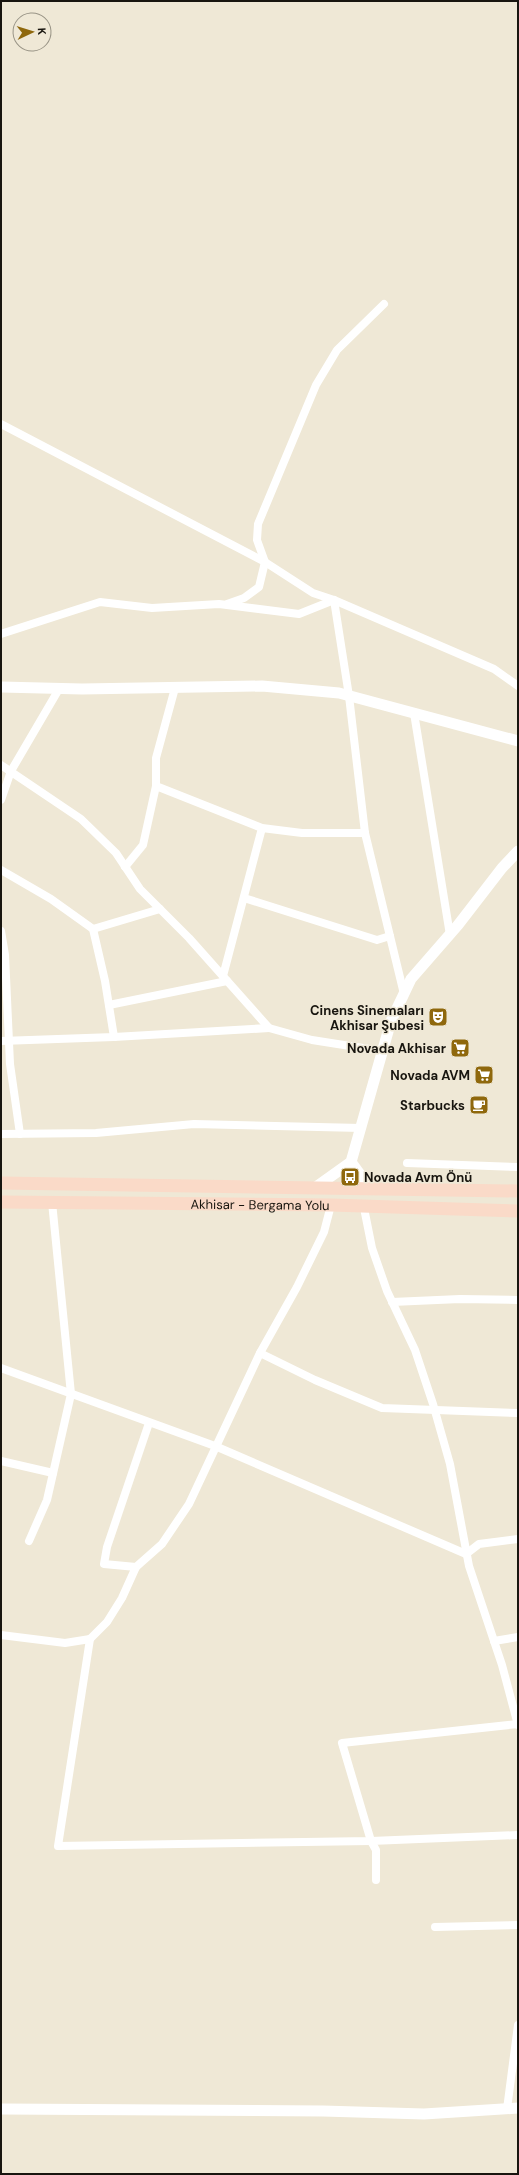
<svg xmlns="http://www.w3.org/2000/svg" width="519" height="2175" font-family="'DM Sans',sans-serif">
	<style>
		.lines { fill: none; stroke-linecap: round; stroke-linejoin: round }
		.minor { stroke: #fff; stroke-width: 8 }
		.tertiary { stroke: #fff; stroke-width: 11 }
		.primary { stroke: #fadac8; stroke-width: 13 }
		.labels { text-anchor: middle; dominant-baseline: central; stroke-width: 3; stroke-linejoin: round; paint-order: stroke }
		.poi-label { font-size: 13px; font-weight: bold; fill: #18150f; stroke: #efe8d6; text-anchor: end }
		.street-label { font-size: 13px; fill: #18150f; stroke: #efe8d6 }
	</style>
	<rect width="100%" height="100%" fill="#efe8d6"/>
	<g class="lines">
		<!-- minor -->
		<g class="minor">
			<polyline points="1,424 265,562 313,593 334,600 494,669 518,686"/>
			<polyline points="227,604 244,598 259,587 265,562 257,540 258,524 316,385 337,350 384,304"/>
			<polyline points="1,634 100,602 152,608 219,604 299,614 334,600 349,696 365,833 404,994"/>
			<polyline points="175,688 156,758 156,786 262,828 302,833 365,833"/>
			<polyline points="414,713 450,935"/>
			<polyline points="1,765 81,819 116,853 140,889 189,938 269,1028 312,1040 382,1051"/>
			<polyline points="1,800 11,771 59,689"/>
			<polyline points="125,867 143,845 156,786"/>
			<polyline points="1,870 51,899 93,929 105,981 114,1037"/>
			<polyline points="244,898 377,940 390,936"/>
			<polyline points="93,929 160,909"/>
			<polyline points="1,931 5,955 10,1064 20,1134"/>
			<polyline points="223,976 262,828"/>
			<polyline points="109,1005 227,981"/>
			<polyline points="1,1041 114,1037 269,1028"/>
			<polyline points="1,1134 96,1133 194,1124 361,1128"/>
			<polyline points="407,1163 518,1167"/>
			<polyline points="364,1208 372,1248 387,1291 415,1350 433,1404 450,1464 469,1566 502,1665 518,1725"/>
			<polyline points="392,1302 460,1299 518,1300"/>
			<polyline points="260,1353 315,1380 382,1408 518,1413"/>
			<polyline points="1,1368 215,1446 466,1554 479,1544 518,1539"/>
			<polyline points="1,1461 53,1473"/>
			<polyline points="29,1541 47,1500 71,1394 52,1202"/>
			<polyline points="136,1567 104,1564 107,1547 149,1423"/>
			<polyline points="1,1635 65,1643 90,1639 107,1622 122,1598 136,1567 162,1544 189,1504 260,1353 297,1287 324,1232 331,1205"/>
			<polyline points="90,1639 58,1846 371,1841 518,1835"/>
			<polyline points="494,1641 518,1637"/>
			<polyline points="376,1880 376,1850 371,1841 342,1743 518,1724"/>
			<polyline points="435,1927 518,1925"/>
			<polyline points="507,2109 518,2025"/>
		</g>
		<!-- tertiary -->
		<g class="tertiary">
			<polyline points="1,687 82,689 262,686 339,693 518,741"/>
			<polyline points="351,1162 370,1188"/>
			<polyline points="316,1187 351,1162 391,1021 411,979 458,925 502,868 518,851"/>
			<polyline points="1,2109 323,2111 424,2114 518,2108"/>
		</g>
		<!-- primary -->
		<g class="primary">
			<polyline points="1,1183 518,1191"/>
			<path id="s1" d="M1 1202 331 1205 518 1211"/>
		</g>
	</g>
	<!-- icons -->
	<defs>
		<symbol id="theatre-square" viewBox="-11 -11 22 22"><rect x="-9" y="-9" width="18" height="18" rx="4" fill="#8f680d" stroke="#efe8d6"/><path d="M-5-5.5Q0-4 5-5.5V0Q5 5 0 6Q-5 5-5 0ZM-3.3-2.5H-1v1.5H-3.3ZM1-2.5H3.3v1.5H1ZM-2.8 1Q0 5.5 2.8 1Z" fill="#fff"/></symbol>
		<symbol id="supermarket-square" viewBox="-11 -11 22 22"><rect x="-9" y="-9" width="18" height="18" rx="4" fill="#8f680d" stroke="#efe8d6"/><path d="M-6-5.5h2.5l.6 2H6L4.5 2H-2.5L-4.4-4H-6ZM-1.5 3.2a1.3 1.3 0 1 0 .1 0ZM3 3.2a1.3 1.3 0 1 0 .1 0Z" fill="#fff"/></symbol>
		<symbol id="cafe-square" viewBox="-11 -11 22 22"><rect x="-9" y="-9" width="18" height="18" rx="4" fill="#8f680d" stroke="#efe8d6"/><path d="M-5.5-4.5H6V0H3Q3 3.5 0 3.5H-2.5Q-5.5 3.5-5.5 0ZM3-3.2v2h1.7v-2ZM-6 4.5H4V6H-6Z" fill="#fff"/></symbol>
		<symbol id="bus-square" viewBox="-11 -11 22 22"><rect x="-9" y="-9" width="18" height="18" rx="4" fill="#8f680d" stroke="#efe8d6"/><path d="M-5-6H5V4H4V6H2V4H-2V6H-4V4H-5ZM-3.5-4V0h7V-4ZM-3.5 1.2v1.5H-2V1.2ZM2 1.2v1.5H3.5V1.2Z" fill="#fff"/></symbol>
	</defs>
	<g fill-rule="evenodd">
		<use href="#theatre-square" x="427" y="1006" width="22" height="22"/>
		<use href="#supermarket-square" x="449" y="1037" width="22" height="22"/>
		<use href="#supermarket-square" x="473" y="1064" width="22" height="22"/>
		<use href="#cafe-square" x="468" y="1094" width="22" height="22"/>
		<use href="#bus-square" x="339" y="1166" width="22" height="22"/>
	</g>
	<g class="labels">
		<!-- poi labels -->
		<g class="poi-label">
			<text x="424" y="1010">Cinens Sinemaları<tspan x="424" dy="15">Akhisar Şubesi</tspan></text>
			<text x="446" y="1048">Novada Akhisar</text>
			<text x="470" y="1075">Novada AVM</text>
			<text x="465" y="1105">Starbucks</text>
			<text x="364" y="1177" text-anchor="start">Novada Avm Önü</text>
		</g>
		<!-- street labels -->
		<g class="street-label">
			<text stroke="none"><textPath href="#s1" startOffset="259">Akhisar - Bergama Yolu</textPath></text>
		</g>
	</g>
	<!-- border -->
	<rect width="519" height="2175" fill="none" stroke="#18150f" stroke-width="4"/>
	<!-- north arrow -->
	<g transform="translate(32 32) rotate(86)"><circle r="19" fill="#efe8d6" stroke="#999486"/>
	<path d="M0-3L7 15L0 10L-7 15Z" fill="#8f680d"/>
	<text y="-6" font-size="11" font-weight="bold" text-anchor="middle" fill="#18150f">K</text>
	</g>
</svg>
